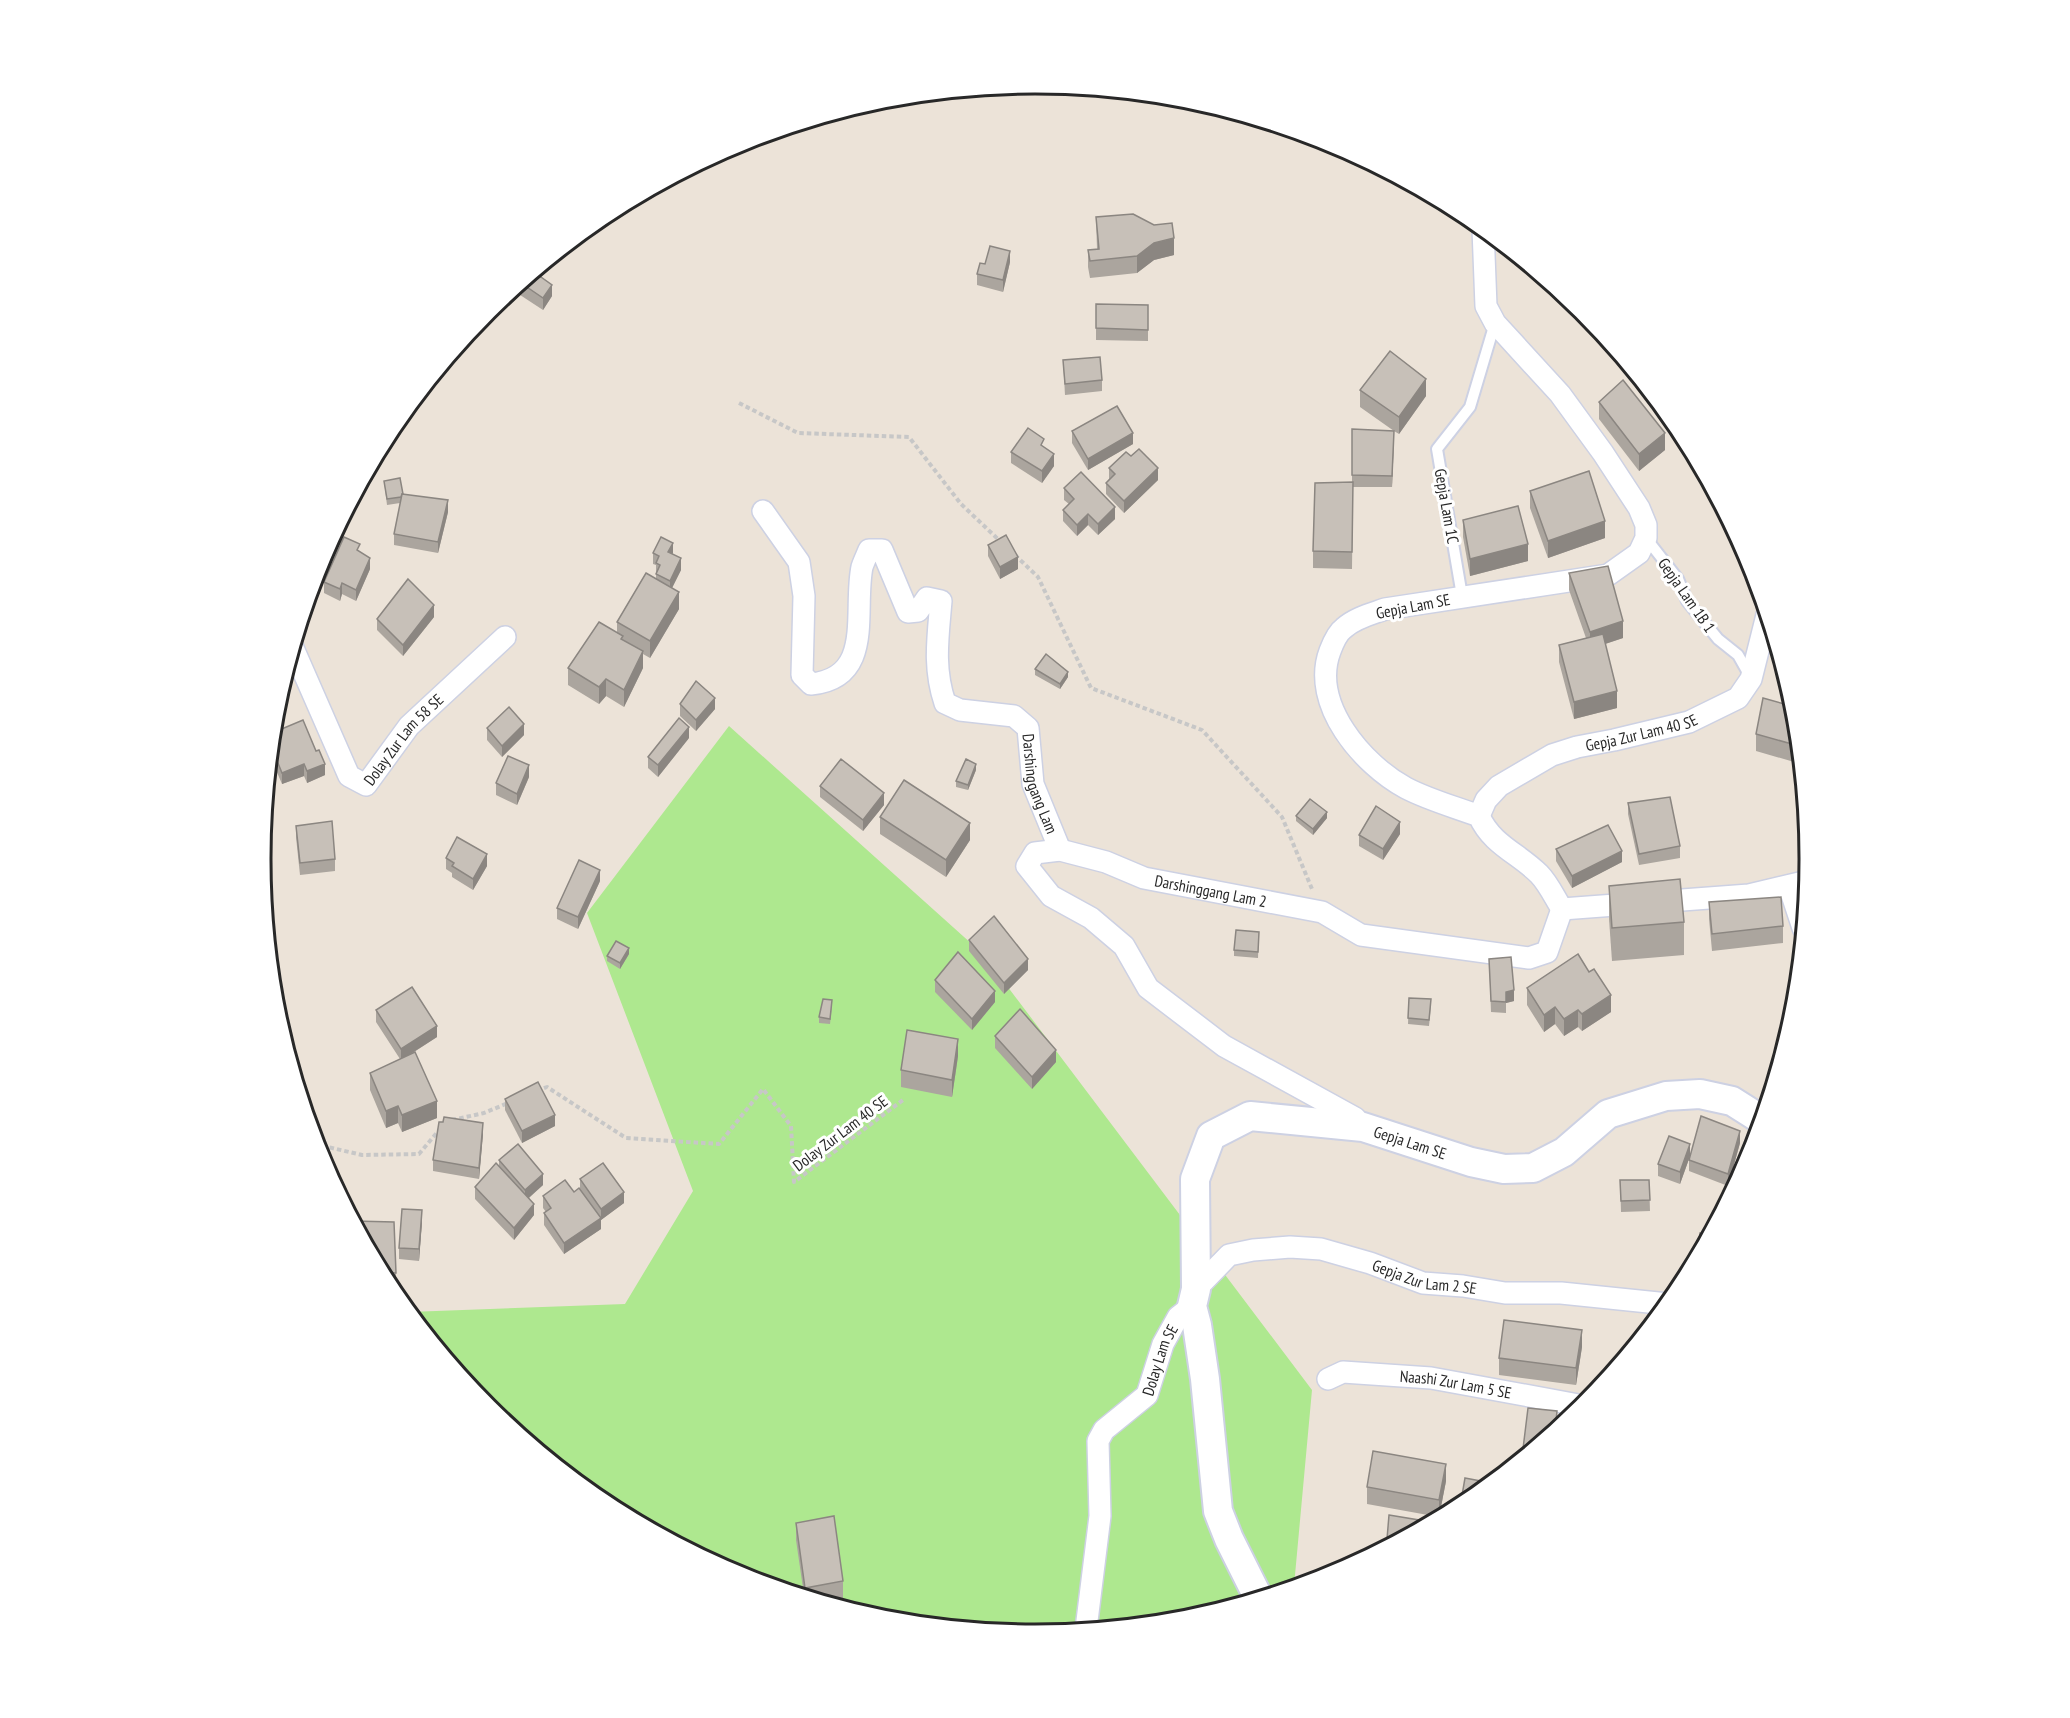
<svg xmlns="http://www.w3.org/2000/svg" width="2070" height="1718" font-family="'PT Sans Narrow',sans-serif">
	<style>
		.green { fill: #aee88f }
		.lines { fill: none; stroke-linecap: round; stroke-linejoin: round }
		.lane-casing { stroke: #cdd1e3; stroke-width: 14 }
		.street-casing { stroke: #cdd1e3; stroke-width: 24 }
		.secondary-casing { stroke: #cdd1e3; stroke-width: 32 }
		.path { stroke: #c7c7c7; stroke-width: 4; stroke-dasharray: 4.5 3; stroke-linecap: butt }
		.lane { stroke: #fff; stroke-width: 10 }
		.street { stroke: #fff; stroke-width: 21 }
		.secondary { stroke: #fff; stroke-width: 28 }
		.wall { fill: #aba59e }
		.shaded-wall { fill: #8b8681 }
		.building { fill: #c7c0b8; stroke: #8b8681; stroke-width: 1.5 }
		.labels { text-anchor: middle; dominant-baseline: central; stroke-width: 6; stroke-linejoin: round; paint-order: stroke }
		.street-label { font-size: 16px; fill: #282828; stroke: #fff }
		.rim { fill: none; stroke: #282828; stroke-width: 3 }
	</style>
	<rect width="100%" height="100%" fill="#ece3d8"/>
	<!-- green -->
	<polygon class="green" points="729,726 983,954 1312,1390 1294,1586 1186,1619 1035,1634 883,1619 738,1575 604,1503 487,1407 409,1312 625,1304 693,1191 587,913"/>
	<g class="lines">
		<defs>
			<g id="lane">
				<polyline points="1646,538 1678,579 1687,601 1718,639 1738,655 1751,678"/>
				<polyline points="1462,596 1437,449 1470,407 1495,323"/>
			</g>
			<g id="street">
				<path d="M1483 229 1486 306 1495 323 1560 394 1603 453 1639 508 1646 525V538L1639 553 1608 575 1385 609C1371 614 1355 618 1344 628 1337 633 1333 643 1330 651 1310 704 1363 765 1406 788 1429 800 1455 807 1479 816 1492 845 1518 853 1539 874 1548 883 1555 898 1562 909"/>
				<path id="s1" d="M763 511 799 562 804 596 802 675 811 684C875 678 853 611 862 567 864 561 867 555 869 550H882L908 612 918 611 927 598 941 601C938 637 933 668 945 703L960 710 1014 716 1028 728 1033 784 1060 850"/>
				<path id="s2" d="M293 648 349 776 366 785 409 726 505 637"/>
				<path id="s3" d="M1479 816 1486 800 1499 786 1552 755 1577 747 1614 740 1689 722 1738 698 1751 679 1767 615"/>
				<polyline points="1789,886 1803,928"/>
				<polyline points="1562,909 1749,895 1808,881"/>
				<path id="s4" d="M1363 1127 1355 1118 1224 1046 1148 988 1124 946 1091 918 1051 896 1027 866 1035 853 1060 850 1106 862 1144 878 1322 912 1361 935 1529 958 1547 952 1562 909"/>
				<path id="s5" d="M1196 1289 1229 1255 1253 1250 1290 1247 1321 1249 1370 1263 1423 1283 1463 1286 1505 1293H1561L1668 1304"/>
				<path id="s6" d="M1328 1379 1343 1372 1431 1378 1584 1406"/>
				<path id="s7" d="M1086 1629 1100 1516 1098 1441 1104 1430 1147 1395 1163 1344 1178 1317 1192 1306"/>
			</g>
			<g id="secondary">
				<path id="s8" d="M1258 1597 1229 1539 1218 1511 1205 1379 1197 1325 1192 1306 1196 1289 1195 1179 1211 1136 1250 1116 1363 1127 1471 1162 1504 1169 1533 1168 1564 1152 1608 1114 1666 1096 1700 1094 1732 1101 1762 1120"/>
			</g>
		</defs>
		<!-- lane casing -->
		<use href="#lane" class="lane-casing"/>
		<!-- street casing -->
		<use href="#street" class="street-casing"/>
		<!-- secondary casing -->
		<use href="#secondary" class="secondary-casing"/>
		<!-- path -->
		<g class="path">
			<polyline points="739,403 798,433 909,437 961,504 1001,542"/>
			<polyline points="1015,555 1038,577 1091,688 1202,730 1282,817 1312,889"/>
			<polyline points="537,1091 547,1087 626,1138 719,1144 763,1089 791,1126 794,1182 903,1100"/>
			<polyline points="452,1120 484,1113 508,1103"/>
			<polyline points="315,1144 362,1155 419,1154 440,1129"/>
		</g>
		<!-- lane -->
		<use href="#lane" class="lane"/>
		<!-- street -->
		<use href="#street" class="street"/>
		<!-- secondary -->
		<use href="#secondary" class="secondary"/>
	</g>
	<!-- wall -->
	<g class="wall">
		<polygon points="1096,217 1174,255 1154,260 1137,273 1090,278 1088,267 1088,250 1097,249"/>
		<polygon points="1010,262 1003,292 977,285 977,274 985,264"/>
		<polygon points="534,272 552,296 543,310 514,291 514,289"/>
		<polygon points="1096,304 1148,305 1148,341 1096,340"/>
		<polygon points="1063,360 1102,380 1102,391 1065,395"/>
		<polygon points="1360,390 1426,396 1399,434 1394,431 1392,487 1353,487 1352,569 1313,568 1313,551 1352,482 1352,429 1394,431 1360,407"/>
		<polygon points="1599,402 1665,450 1639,471 1599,419"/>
		<polygon points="1072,431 1133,444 1088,470 1072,443"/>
		<polygon points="1044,447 1054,466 1042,483 1011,463 1011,452"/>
		<polygon points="1109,468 1158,480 1124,513 1106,494 1106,483 1109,479"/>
		<polygon points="384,481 403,494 448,512 438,553 394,545 394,534 400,503 387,505"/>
		<polygon points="1064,488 1115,519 1098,535 1088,525 1077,536 1063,521 1063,510 1069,504 1064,500"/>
		<polygon points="1530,491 1605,538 1548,558 1530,508"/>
		<polygon points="1463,520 1528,561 1470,576 1463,537"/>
		<polygon points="988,545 1018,569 1000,579 988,556"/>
		<polygon points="653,553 673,554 681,570 672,588 679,609 650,658 643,654 643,668 624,707 606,696 599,704 568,685 568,668 617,633 617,622 656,578 656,565 653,564"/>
		<polygon points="370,569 356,601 342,594 340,601 324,593 324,582"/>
		<polygon points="1569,573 1623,638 1605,644 1617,708 1574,719 1559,662 1559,645 1586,638 1569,590"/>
		<polygon points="434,617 403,656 377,630 377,619"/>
		<polygon points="1035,669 1068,677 1060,689 1035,675"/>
		<polygon points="680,704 715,709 696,731 680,716"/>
		<polygon points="1795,707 1801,764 1756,751 1756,734"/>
		<polygon points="487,728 524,735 502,757 487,740"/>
		<polygon points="272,733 316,751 325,775 307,783 304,776 282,784 270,756"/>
		<polygon points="689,738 658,777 648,768 648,757"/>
		<polygon points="976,770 968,790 956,787 956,781"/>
		<polygon points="529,777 517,805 496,795 496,783"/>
		<polygon points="820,786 884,805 863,831 820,797"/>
		<polygon points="1628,803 1680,846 1680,858 1639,865 1628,814"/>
		<polygon points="1296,816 1327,818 1313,835 1296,821"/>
		<polygon points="880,817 970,840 946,877 880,834"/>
		<polygon points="296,826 335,859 335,871 300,875 296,837"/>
		<polygon points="1400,834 1383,860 1359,846 1359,835"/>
		<polygon points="1556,849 1622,862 1572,888 1556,861"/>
		<polygon points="446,858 487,866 473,890 452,877 452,873 446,869"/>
		<polygon points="600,881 578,929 557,919 557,908"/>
		<polygon points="1609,886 1684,922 1684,955 1612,961 1609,919"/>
		<polygon points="1709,902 1783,926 1783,943 1712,951 1709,919"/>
		<polygon points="1259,932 1258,958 1234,956 1234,950"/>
		<polygon points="969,940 1028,970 1004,994 969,951"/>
		<polygon points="629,954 620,969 607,961 607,956"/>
		<polygon points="1489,959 1514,1001 1506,1003 1506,1013 1491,1012"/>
		<polygon points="1800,964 1796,997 1794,996 1794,985"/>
		<polygon points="935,980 995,1002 972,1030 935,992"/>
		<polygon points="1527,988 1611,1012 1582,1031 1578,1027 1564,1036 1555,1024 1544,1032 1527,1005"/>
		<polygon points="1409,998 1431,1005 1429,1026 1408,1024"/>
		<polygon points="832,1006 830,1024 819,1023 819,1017"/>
		<polygon points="376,1010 437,1037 411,1054 437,1118 402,1132 398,1123 386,1128 370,1090 370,1073 400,1059 376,1022"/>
		<polygon points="995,1036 1056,1062 1032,1089 995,1048"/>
		<polygon points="958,1056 952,1097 901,1087 901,1070"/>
		<polygon points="505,1099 555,1126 522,1143 505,1110"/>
		<polygon points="483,1134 479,1179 433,1171 433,1160"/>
		<polygon points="1740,1143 1728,1186 1689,1171 1689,1159 1680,1184 1658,1176 1658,1164 1690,1154"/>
		<polygon points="499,1160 543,1185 529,1198 534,1215 514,1240 475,1199 475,1187 499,1167"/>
		<polygon points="580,1179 624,1203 601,1220 601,1229 564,1254 544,1225 544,1213 546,1212 543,1208 543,1196 574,1192 580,1190"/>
		<polygon points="1620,1180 1649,1180 1650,1211 1621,1212"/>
		<polygon points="354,1221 396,1273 396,1290 390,1289"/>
		<polygon points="422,1222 419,1261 399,1259 399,1248"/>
		<polygon points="1582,1347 1576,1385 1499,1375 1499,1358"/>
		<polygon points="1446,1481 1439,1517 1367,1504 1367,1487"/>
		<polygon points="796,1523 843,1581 843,1598 825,1601 804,1595 796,1540"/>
	</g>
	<!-- shaded-wall -->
	<g class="shaded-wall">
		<polygon points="1174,238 1174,255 1154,260 1137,273 1137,256 1154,243"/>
		<polygon points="1010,251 1010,262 1003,292 1003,280"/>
		<polygon points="552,285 552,296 543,310 543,298"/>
		<polygon points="1426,379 1426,396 1399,434 1399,417"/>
		<polygon points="1394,431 1394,442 1392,487 1392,476"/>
		<polygon points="1133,433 1133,444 1088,470 1088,459"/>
		<polygon points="1665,433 1665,450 1639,471 1639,454"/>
		<polygon points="1054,454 1054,466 1042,483 1042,471"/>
		<polygon points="1158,468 1158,480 1124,513 1124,501"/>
		<polygon points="448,500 448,512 438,553 438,542"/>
		<polygon points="1115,507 1115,519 1098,535 1098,524"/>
		<polygon points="1088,514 1088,525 1077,536 1077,525"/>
		<polygon points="1605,521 1605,538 1548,558 1548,541"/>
		<polygon points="673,543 673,554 668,552"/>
		<polygon points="1528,544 1528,561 1470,576 1470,559"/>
		<polygon points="1018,557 1018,569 1000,579 1000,567"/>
		<polygon points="370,558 370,569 356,601 356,590"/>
		<polygon points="681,558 681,570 670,592 670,581"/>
		<polygon points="342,583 342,594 340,601 340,589"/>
		<polygon points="679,592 679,609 650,658 650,641"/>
		<polygon points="434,605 434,617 403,656 403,645"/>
		<polygon points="1623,621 1623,638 1590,649 1590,632"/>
		<polygon points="643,651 643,668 624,707 624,690"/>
		<polygon points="1068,672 1068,677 1060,689 1060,684"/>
		<polygon points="606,679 606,696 599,704 599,687"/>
		<polygon points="1617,691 1617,708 1574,719 1574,702"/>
		<polygon points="715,698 715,709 696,731 696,720"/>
		<polygon points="524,724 524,735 502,757 502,746"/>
		<polygon points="689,727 689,738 658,777 658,765"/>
		<polygon points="304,764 304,776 282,784 282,773"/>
		<polygon points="325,764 325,775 307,783 307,771"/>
		<polygon points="976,764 976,770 968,790 968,785"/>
		<polygon points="529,765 529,777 517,805 517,794"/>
		<polygon points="884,793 884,805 863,831 863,820"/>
		<polygon points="1327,812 1327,818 1313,835 1313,829"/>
		<polygon points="270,813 270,825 263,829 264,817"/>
		<polygon points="1400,822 1400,834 1383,860 1383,849"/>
		<polygon points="970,823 970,840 946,877 946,860"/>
		<polygon points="1622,851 1622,862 1572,888 1572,876"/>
		<polygon points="487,854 487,866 473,890 473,879"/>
		<polygon points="600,870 600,881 578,929 578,917"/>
		<polygon points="629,948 629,954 620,969 620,963"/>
		<polygon points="1028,959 1028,970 1004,994 1004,983"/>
		<polygon points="1514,990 1514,1001 1506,1003 1506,1013 1506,992"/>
		<polygon points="995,991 995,1002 972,1030 972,1019"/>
		<polygon points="1611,995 1611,1012 1582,1031 1582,1014"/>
		<polygon points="1555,1007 1555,1024 1544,1032 1544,1015"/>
		<polygon points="1578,1010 1578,1027 1564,1036 1564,1019"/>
		<polygon points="437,1026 437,1037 401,1060 401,1049"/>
		<polygon points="958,1039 958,1056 952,1097 952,1080"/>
		<polygon points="1056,1050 1056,1062 1032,1089 1032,1077"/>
		<polygon points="437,1101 437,1118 402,1132 402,1115"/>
		<polygon points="398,1106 398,1123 386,1128 386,1111"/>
		<polygon points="555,1115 555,1126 522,1143 522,1131"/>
		<polygon points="483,1123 483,1134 479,1179 479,1168"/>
		<polygon points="1740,1131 1740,1143 1728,1186 1728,1174"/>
		<polygon points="1690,1144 1690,1156 1680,1184 1680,1172"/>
		<polygon points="543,1174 543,1185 525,1201 525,1190"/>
		<polygon points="624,1192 624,1203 601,1220 601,1229 564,1254 564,1243 601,1218 601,1209"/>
		<polygon points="534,1204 534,1215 514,1240 514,1228"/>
		<polygon points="422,1210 422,1222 419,1261 419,1249"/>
		<polygon points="1582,1330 1582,1347 1576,1385 1576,1368"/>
		<polygon points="1446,1464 1446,1481 1439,1517 1439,1500"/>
	</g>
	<!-- building -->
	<g class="building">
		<polygon points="1133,214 1154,225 1172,223 1174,238 1154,243 1137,256 1090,261 1088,250 1099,249 1096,217"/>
		<polygon points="990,246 1010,251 1003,280 977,274 980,263 985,264"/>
		<polygon points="534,272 552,285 543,298 521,283"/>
		<polygon points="1096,304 1148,305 1148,330 1096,328"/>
		<polygon points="1390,351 1426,379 1399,417 1360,390"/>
		<polygon points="1100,357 1102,380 1065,384 1063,360"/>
		<polygon points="1623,380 1665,433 1639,454 1599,402"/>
		<polygon points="1117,406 1133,433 1088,459 1072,431"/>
		<polygon points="1028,428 1044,439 1041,445 1054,454 1042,471 1011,452"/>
		<polygon points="1352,429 1394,431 1392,476 1352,475"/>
		<polygon points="1139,449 1158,468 1124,501 1106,483 1115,474 1109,468 1126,452 1131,456"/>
		<polygon points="1589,471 1605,521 1548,541 1530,491"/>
		<polygon points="1081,472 1115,507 1098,524 1088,514 1077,525 1063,510 1074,499 1064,488"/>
		<polygon points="400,478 403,494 402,494 401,497 387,499 384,481"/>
		<polygon points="1353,482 1352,552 1313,551 1315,483"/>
		<polygon points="402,494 448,500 438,542 394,534"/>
		<polygon points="1518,506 1528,544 1470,559 1463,520"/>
		<polygon points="1006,535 1018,557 1000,567 988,545"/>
		<polygon points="344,537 360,544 357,550 370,558 356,590 342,583 340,589 324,582"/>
		<polygon points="661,537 673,543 668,552 681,558 670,581 656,574 660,565 656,563 659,556 653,553"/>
		<polygon points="1608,566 1623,621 1590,632 1569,573"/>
		<polygon points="646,573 679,592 650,641 617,622"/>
		<polygon points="408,579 434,605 403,645 377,619"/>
		<polygon points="599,622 623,636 621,639 643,651 624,690 606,679 599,687 568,668"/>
		<polygon points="1603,634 1617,691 1574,702 1559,645"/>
		<polygon points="1046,654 1068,672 1060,684 1035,669"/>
		<polygon points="696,681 715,698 696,720 680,704"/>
		<polygon points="1763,698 1795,707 1799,746 1756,734"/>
		<polygon points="509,707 524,724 502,746 487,728"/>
		<polygon points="679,718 689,727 658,765 648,757"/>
		<polygon points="303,720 316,751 319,750 325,764 307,771 304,764 282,773 271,746 272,733"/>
		<polygon points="508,756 529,765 517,794 496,783"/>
		<polygon points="841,759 884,793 863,820 820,786"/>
		<polygon points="966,759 976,764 968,785 956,781"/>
		<polygon points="904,780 970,823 946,860 880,817"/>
		<polygon points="1670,797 1680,846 1639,854 1628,803"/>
		<polygon points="1310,799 1327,812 1313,829 1296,816"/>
		<polygon points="265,806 270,813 264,817"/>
		<polygon points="1376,806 1400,822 1383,849 1359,835"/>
		<polygon points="332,821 335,859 300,863 296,826"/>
		<polygon points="1608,825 1622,851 1572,876 1556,849"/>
		<polygon points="457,837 487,854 473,879 452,866 454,863 446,858"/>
		<polygon points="579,860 600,870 578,917 557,908"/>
		<polygon points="1680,879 1684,922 1612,928 1609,886"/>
		<polygon points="1781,897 1783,926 1712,934 1709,902"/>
		<polygon points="994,916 1028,959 1004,983 969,940"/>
		<polygon points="1236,930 1259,932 1258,952 1234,950"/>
		<polygon points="616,941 629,948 620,963 607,956"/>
		<polygon points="958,952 995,991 972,1019 935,980"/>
		<polygon points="1578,954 1589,972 1594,969 1611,995 1582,1014 1578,1010 1564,1019 1555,1007 1544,1015 1527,988"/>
		<polygon points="1511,957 1514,990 1506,992 1506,1002 1491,1001 1489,959"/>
		<polygon points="1800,964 1797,986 1794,985"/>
		<polygon points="412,987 437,1026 401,1049 376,1010"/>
		<polygon points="1409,998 1431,999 1429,1020 1408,1018"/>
		<polygon points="823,999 832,1000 830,1019 819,1017"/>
		<polygon points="1020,1009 1056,1050 1032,1077 995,1036"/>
		<polygon points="907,1030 958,1039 952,1080 901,1070"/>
		<polygon points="415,1052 437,1101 402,1115 398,1106 386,1111 370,1073"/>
		<polygon points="538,1082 555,1115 522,1131 505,1099"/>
		<polygon points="1701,1116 1740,1131 1728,1174 1689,1160"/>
		<polygon points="444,1117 483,1123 479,1168 433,1160 439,1122 443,1122"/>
		<polygon points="1669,1136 1690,1144 1680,1172 1658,1164"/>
		<polygon points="518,1144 543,1174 525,1190 499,1160"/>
		<polygon points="496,1163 534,1204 514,1228 475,1187"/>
		<polygon points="603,1163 624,1192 601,1209 580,1179"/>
		<polygon points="565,1180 574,1192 579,1188 601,1218 564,1243 544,1213 551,1208 543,1196"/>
		<polygon points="1620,1180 1649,1180 1650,1200 1621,1201"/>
		<polygon points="402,1209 422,1210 419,1249 399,1248"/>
		<polygon points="354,1221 394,1222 396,1273 381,1272"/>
		<polygon points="1700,1233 1709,1234 1697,1257"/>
		<polygon points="1672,1295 1674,1296 1669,1303"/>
		<polygon points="1504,1320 1582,1330 1576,1368 1499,1358"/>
		<polygon points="1528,1408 1557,1411 1555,1430 1522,1457"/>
		<polygon points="1373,1451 1446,1464 1439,1500 1367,1487"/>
		<polygon points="1465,1478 1491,1483 1465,1504 1460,1507"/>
		<polygon points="1389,1515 1431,1522 1390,1544 1387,1539"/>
		<polygon points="834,1516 843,1581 805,1588 796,1523"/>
	</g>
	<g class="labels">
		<!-- street labels -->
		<g class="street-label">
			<text transform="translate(1447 506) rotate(80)">Gepja Lam 1C</text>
			<text transform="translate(1687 595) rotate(55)">Gepja Lam 1B 1</text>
			<text transform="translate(1413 606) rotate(-11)">Gepja Lam SE</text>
			<text stroke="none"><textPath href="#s3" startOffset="190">Gepja Zur Lam 40 SE</textPath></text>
			<text stroke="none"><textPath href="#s2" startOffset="218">Dolay Zur Lam 58 SE</textPath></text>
			<text stroke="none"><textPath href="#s1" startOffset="720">Darshinggang Lam</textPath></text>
			<text stroke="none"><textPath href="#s4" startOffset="630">Darshinggang Lam 2</textPath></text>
			<text transform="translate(840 1133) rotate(-37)">Dolay Zur Lam 40 SE</text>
			<text stroke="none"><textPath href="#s8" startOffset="682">Gepja Lam SE</textPath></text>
			<text stroke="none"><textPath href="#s5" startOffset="248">Gepja Zur Lam 2 SE</textPath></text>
			<text stroke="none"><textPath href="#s7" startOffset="294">Dolay Lam SE</textPath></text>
			<text stroke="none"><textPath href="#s6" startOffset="130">Naashi Zur Lam 5 SE</textPath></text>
		</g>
	</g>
	<!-- crop -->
	<path d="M0 0H2070V1718H0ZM1035 94H1035A764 764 0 0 1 1799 858V860A764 764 0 0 1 1035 1624H1035A764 764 0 0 1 271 860V858A764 764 0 0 1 1035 94Z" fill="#fff" fill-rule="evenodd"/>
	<path class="rim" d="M1035 94H1035A764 764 0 0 1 1799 858V860A764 764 0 0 1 1035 1624H1035A764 764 0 0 1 271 860V858A764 764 0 0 1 1035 94Z"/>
</svg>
